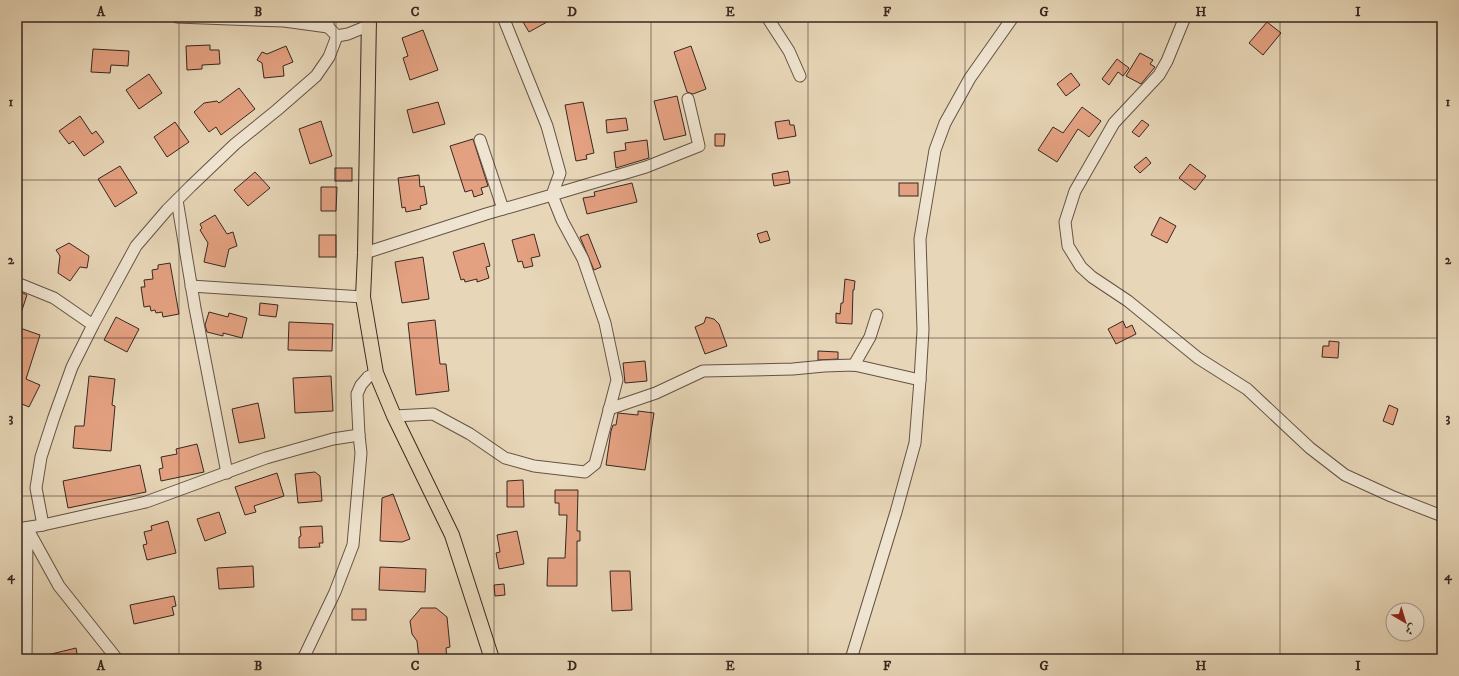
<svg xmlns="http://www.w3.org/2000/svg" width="1459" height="676" font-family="'IM FELL DW Pica',Amiri,serif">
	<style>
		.building { fill: #e4a181; stroke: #382720 }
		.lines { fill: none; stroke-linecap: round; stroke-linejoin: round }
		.minor-casing { stroke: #645346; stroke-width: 13 }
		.major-casing { stroke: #382720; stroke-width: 16 }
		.minor { stroke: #efe4d0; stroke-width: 11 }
		.major { stroke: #e7d6b7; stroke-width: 14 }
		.grid { fill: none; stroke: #382720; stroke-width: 1; stroke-opacity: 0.55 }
		.neatline { fill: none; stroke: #382720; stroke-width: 1.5 }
		.grid-label { font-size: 13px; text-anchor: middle; font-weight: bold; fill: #382720 }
	</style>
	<rect width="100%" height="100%" fill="#e7d6b7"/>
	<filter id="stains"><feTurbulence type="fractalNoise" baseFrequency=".005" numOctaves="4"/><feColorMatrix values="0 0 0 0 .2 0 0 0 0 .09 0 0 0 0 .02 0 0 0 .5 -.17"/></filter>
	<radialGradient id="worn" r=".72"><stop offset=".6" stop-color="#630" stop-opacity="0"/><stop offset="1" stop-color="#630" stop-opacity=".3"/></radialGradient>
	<!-- building -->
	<g class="building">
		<polygon points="520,17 556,17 529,32"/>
		<polygon points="1267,22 1281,33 1263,55 1249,43"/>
		<polygon points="423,30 438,70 410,80 403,58 408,56 402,38"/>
		<polygon points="210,45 210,50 219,50 220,64 202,65 202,69 187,70 186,46"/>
		<polygon points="286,46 293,62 283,66 284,76 264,78 262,63 257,60 262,52 267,54"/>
		<polygon points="691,46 706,89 693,94 687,92 674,52"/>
		<polygon points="93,49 129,51 128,66 111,65 110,73 91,72"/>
		<polygon points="1140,53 1153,60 1150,64 1155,67 1141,84 1126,76"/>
		<polygon points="1117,59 1129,68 1123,76 1118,72 1109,85 1102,79"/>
		<polygon points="1071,73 1080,85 1066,96 1057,84"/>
		<polygon points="149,74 162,93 139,109 126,90"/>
		<polygon points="239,88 255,109 221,135 216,127 209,132 194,112 204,103 217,101 219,103"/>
		<polygon points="677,96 686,135 664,140 654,101"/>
		<polygon points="438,102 445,124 413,133 407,110"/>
		<polygon points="583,102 594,153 586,155 587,159 576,161 565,105"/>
		<polygon points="1082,107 1101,121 1089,137 1078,129 1057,162 1038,150 1053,127 1063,133"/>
		<polygon points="80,116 92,134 96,131 104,142 84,156 73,141 69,144 59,131"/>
		<polygon points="626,118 628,130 607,133 606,120"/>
		<polygon points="789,120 790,125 794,125 796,136 778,139 775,122"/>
		<polygon points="1142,120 1149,125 1139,137 1132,132"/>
		<polygon points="321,121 332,156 310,164 299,129"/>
		<polygon points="175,122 189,142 167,157 154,137"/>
		<polygon points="715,134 725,134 724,146 715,146"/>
		<polygon points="473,139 488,186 481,188 483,194 474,197 472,190 465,192 450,146"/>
		<polygon points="647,140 649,158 616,168 614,152 626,150 625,143"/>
		<polygon points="1146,157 1151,163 1140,173 1134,167"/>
		<polygon points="1190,164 1206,176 1195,190 1179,178"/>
		<polygon points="120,166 137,193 115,207 98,179"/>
		<rect x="335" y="168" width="17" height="13"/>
		<polygon points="788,171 790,183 774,186 772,174"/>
		<polygon points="255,172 270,188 248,206 234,190"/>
		<polygon points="419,175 420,187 424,186 427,204 420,206 421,209 406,212 405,207 402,208 398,178"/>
		<polygon points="632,183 637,202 587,214 583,198 595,196 594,192"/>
		<rect x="899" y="183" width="19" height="13"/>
		<polygon points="321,187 337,187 336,211 321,211"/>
		<polygon points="215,215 227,234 233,232 237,246 229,249 225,267 204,262 208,243 200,230 202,228 200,224"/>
		<polygon points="1160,217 1176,226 1167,243 1151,235"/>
		<polygon points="767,231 770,240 760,243 757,234"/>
		<polygon points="534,234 540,256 531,258 533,266 524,268 522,261 518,262 512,240"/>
		<polygon points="588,234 601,267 594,270 580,237"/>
		<rect x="319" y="235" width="17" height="22"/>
		<polygon points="69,243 89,256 87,268 80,267 70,281 58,273 60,256 56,250"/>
		<polygon points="484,243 490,266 486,267 489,278 477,282 477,279 465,282 464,279 461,280 453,252"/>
		<polygon points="423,257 429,299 402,303 395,262"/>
		<polygon points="170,263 179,314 163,317 162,312 156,313 155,310 151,311 150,306 144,307 141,287 145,287 144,280 153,279 152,270 158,269 158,265"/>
		<polygon points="845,279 855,281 854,290 853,290 852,324 836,323 836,313 840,314 841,303 843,303"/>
		<polygon points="19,291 27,295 19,319 17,319 17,297"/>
		<polygon points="260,303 278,305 276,317 259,315"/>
		<polygon points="209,312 228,317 229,313 247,318 242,338 223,333 223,336 207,332 205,325"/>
		<polygon points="116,317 139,329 127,352 104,340"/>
		<polygon points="706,317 714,319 719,324 727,346 705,354 695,327 704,323"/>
		<polygon points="435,320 440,364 446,364 449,391 416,395 408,323"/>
		<polygon points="1123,321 1126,328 1132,325 1136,334 1116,344 1108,329"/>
		<polygon points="289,322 333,324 332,351 288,350"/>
		<polygon points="17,327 40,335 26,379 40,385 29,407 17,402"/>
		<polygon points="1329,341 1339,342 1338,358 1322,357 1323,346 1329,346"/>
		<polygon points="818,351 838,352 838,359 818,360"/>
		<polygon points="645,361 647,381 625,383 623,363"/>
		<polygon points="89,376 115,379 112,405 115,406 111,451 73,448 75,426 84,426"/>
		<polygon points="331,376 333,411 295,413 293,378"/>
		<polygon points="258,403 265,438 239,443 232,409"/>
		<polygon points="1389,405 1398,409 1393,425 1383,421"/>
		<polygon points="638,411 654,413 645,470 606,465 611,431 613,425 616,425 618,413 638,415"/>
		<polygon points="197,444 204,472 161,481 159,469 163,468 161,457 177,454 176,449"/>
		<polygon points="140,465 146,492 68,508 63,481"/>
		<polygon points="315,472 320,476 322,501 298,503 295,474"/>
		<polygon points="277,473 284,496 254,506 256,512 245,515 235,487"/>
		<polygon points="523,480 524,507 507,507 507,481"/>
		<polygon points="555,490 578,490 577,531 580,531 580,541 577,541 577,586 547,586 548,558 565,558 567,515 559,515 559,503 555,503"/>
		<polygon points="393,494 410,539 402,542 380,541 382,498"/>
		<polygon points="219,512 226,533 205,541 197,519"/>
		<polygon points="168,521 176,553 147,560 143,545 147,544 144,532 152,530 151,526"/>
		<polygon points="322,526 323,543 319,543 320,547 299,548 299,537 301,536 300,527"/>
		<polygon points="517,531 524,564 499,569 496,553 500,552 497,535"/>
		<polygon points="253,566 254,587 219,589 217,568"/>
		<polygon points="380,567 426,569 425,592 379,590"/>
		<polygon points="610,571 630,571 632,610 612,611"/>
		<polygon points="504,584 505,595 495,596 494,585"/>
		<polygon points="174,596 176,606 172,607 174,615 134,624 130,605"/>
		<polygon points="421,608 436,608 447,617 450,647 446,648 447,659 419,659 417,641 412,634 410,621"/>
		<rect x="352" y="609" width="14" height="11"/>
		<polygon points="76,648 78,659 43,659 43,656"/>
	</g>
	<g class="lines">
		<defs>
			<g id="minor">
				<polyline points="177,17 284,21 328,27"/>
				<polyline points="328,17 328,27 337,36 348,34 370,25"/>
				<polyline points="767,17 789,51 800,76"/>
				<polyline points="1185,17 1167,61 1159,75 1114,123 1075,191 1065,222 1068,246 1081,267 1092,277 1128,301 1198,358 1247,389 1310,448 1345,475 1391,496 1442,516"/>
				<polyline points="480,140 503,209"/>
				<polyline points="177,200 195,308 227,473"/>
				<polyline points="365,253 486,214 552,195 560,173 547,126 503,17"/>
				<polyline points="17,283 54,298 93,325"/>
				<polyline points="191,286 363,297"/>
				<polyline points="854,365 870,337 877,315"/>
				<polyline points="609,409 656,393 703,371 793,369 824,366 854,365 920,380 923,330 920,239 935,150 945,123 970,78 1013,17"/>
				<polyline points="394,416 433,414 470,434 505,458 534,466 585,472 595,464 617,380 605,323 583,259 562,220 552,195 646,167 699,146 688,99"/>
				<polyline points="43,525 36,488 41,457 54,417 72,367 93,325 136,246 167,210 191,186 235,144 277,110 316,76 329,57 337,36"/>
				<polyline points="27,528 59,586 117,659"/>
				<polyline points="17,529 43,525 146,502 266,458 333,439 359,435"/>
				<polyline points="26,659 27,530"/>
				<polyline points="303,659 335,592 353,545 361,453 359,435 357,394 361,385 368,377 376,373"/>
				<polyline points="851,659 896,512 915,443 920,380"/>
			</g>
			<polyline id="major" points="369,17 365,253 363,297 376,373 394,416 452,535 492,659"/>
		</defs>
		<!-- minor casing -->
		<use href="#minor" class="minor-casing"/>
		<!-- major casing -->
		<use href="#major" class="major-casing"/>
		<!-- minor -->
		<use href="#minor" class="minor"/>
		<!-- major -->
		<use href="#major" class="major"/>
	</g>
	<!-- grid -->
	<path class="grid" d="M179 17V659M336 17V659M494 17V659M651 17V659M808 17V659M965 17V659M1123 17V659M1280 17V659M17 180H1442M17 338H1442M17 496H1442"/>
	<!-- margin -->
	<rect width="1459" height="676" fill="none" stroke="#e7d6b7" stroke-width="44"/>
	<!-- north arrow -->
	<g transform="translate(1405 622) rotate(142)"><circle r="19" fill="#efe4d0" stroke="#a6988a"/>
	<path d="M0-3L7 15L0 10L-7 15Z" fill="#8f2418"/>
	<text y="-6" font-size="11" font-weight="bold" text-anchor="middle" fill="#382720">ش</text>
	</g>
	<rect x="22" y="22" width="1415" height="632" class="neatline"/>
	<g class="grid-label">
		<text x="101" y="16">A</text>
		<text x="258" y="16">B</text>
		<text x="415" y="16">C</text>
		<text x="572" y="16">D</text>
		<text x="730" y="16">E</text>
		<text x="887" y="16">F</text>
		<text x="1044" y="16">G</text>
		<text x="1201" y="16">H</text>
		<text x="1358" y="16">I</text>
		<text x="11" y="106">1</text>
		<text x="1448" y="106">1</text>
		<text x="11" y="264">2</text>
		<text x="1448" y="264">2</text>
		<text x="11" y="422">3</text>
		<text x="1448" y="422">3</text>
		<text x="11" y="580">4</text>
		<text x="1448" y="580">4</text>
		<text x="101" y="670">A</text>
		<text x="258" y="670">B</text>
		<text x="415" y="670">C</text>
		<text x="572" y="670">D</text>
		<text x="730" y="670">E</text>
		<text x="887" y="670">F</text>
		<text x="1044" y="670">G</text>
		<text x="1201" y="670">H</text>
		<text x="1358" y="670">I</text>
	</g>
	<rect width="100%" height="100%" filter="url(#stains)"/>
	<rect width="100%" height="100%" fill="url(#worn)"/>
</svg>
